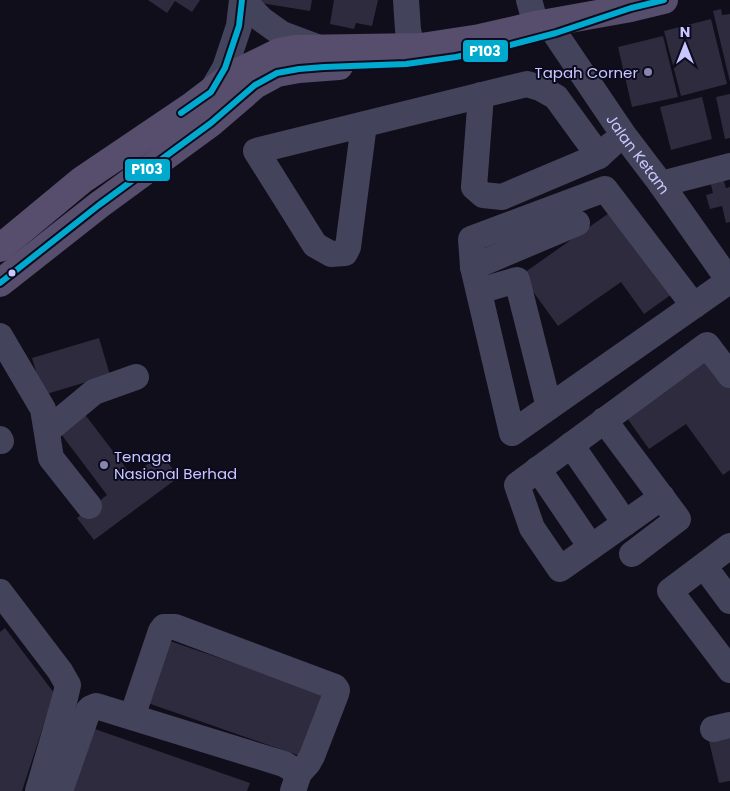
<svg xmlns="http://www.w3.org/2000/svg" width="730" height="791" font-family="Poppins,sans-serif">
	<style>
		.building { fill: #2d2b3d }
		.lines { fill: none; stroke-linecap: round; stroke-linejoin: round }
		.minor { stroke: #43445b; stroke-width: 26 }
		.major { stroke: #574d6d; stroke-width: 28 }
		.bus-1-casing { stroke: #0c0a1e; stroke-width: 10 }
		.bus-1 { stroke: #00a9ce; stroke-width: 6 }
		.poi-dot { fill: #8886af; stroke: #0c0a1e; stroke-width: 2 }
		.bus-dot { fill: #c9c7ff; stroke: #0c0a1e; stroke-width: 2 }
		.labels { text-anchor: middle; dominant-baseline: central; stroke-width: 4; stroke-linejoin: round; paint-order: stroke }
		.poi-label { font-size: 15px; fill: #c9c7ff; stroke: #0c0a1e; text-anchor: end }
		.street-label { font-size: 15px; fill: #c9c7ff; stroke: #0c0a1e }
		.line-badge { stroke: #0c0a1e; stroke-width: 2 }
		.badge-label { font-size: 14px; text-anchor: middle; font-weight: bold; fill: #fff }
	</style>
	<rect width="100%" height="100%" fill="#100e1a"/>
	<!-- building -->
	<g class="building">
		<polygon points="148,0 200,0 192,12 175,1 167,13"/>
		<polygon points="261,0 312,0 310,11 261,3"/>
		<polygon points="334,0 378,0 372,26 356,23 354,29 330,24"/>
		<polygon points="721,9 722,15 730,14 730,82 713,11"/>
		<polygon points="711,19 727,84 681,96 664,31"/>
		<polygon points="663,36 678,97 632,107 618,47"/>
		<polygon points="730,94 730,138 725,139 716,97"/>
		<polygon points="702,97 712,139 671,150 660,107"/>
		<polygon points="723,178 726,188 730,187 730,222 726,223 722,206 710,209 706,195 713,193 710,181"/>
		<polygon points="612,211 672,294 644,314 621,282 558,326 521,275"/>
		<polygon points="99,338 110,375 43,395 32,358"/>
		<polygon points="711,358 730,384 730,470 723,475 686,424 649,449 627,418"/>
		<polygon points="80,408 132,476 161,454 179,477 94,540 77,518 107,495 55,426"/>
		<polygon points="5,628 54,693 22,791 0,791 0,632"/>
		<polygon points="164,639 325,694 303,757 142,701"/>
		<polygon points="89,727 250,783 247,791 72,791"/>
		<polygon points="730,728 730,781 719,783 707,733"/>
	</g>
	<g class="lines">
		<!-- minor -->
		<g class="minor">
			<polyline points="243,0 261,19 282,34 322,49"/>
			<polyline points="406,0 408,30 412,47"/>
			<polyline points="529,0 536,25"/>
			<path id="s1" d="M548 23 623 134 661 184 730 282"/>
			<polyline points="211,92 225,68 239,26 242,0"/>
			<polyline points="481,95 474,187 483,195 502,197 599,156 611,145"/>
			<polyline points="364,124 348,247 345,253 331,254 315,245 256,151 527,84 540,88 556,97 599,156"/>
			<polyline points="661,184 730,166"/>
			<polyline points="473,267 577,223"/>
			<polyline points="479,291 517,280 549,407"/>
			<polyline points="694,306 605,189 471,239 473,267 512,433 729,281"/>
			<polyline points="0,336 43,409 51,458 89,506"/>
			<polyline points="604,420 678,519 632,554"/>
			<polyline points="47,431 94,392 136,377"/>
			<polyline points="0,439 1,441"/>
			<polyline points="571,445 625,523"/>
			<polyline points="538,469 591,547"/>
			<polyline points="662,497 560,569 532,528 517,485 707,345 730,375"/>
			<polyline points="730,546 670,591 730,670"/>
			<polyline points="704,566 730,601"/>
			<polyline points="0,592 60,671 68,685 65,698 38,791"/>
			<polyline points="132,717 161,631 164,627 175,627 335,687 337,690 336,694 312,756 308,763 299,773"/>
			<polyline points="713,729 730,725"/>
			<polyline points="60,791 88,711 91,708 96,706 284,764 299,773 293,791"/>
		</g>
		<!-- major -->
		<g class="major">
			<polyline points="0,248 82,180 193,105 234,74 279,52 295,49 421,47 480,38 536,25 631,8 664,0"/>
			<polyline points="0,283 99,205 211,123 255,85 277,73 299,69 339,66"/>
		</g>
		<defs>
			<g id="bus-1">
				<polyline points="181,113 211,92 225,68 239,26 242,0"/>
				<polyline points="0,283 99,205 211,123 255,85 277,73 299,69 324,67 406,64 456,57 503,47 556,33 631,8 664,0"/>
			</g>
		</defs>
		<!-- bus-1 casing -->
		<use href="#bus-1" class="bus-1-casing"/>
		<!-- bus-1 -->
		<use href="#bus-1" class="bus-1"/>
	</g>
	<!-- markers -->
	<g class="poi-dot">
		<circle cx="648" cy="72" r="5"/>
		<circle cx="104" cy="465" r="5"/>
	</g>
	<circle class="bus-dot" cx="12" cy="273" r="4.5"/>
	<g class="labels">
		<!-- poi labels -->
		<g class="poi-label">
			<text x="638" y="72">Tapah Corner</text>
			<text x="114" y="456" text-anchor="start">Tenaga<tspan x="114" dy="17">Nasional Berhad</tspan></text>
		</g>
		<!-- street labels -->
		<g class="street-label">
			<text stroke="none"><textPath href="#s1" startOffset="159">Jalan Ketam</textPath></text>
		</g>
	</g>
	<g class="line-badge">
		<rect x="462" y="39" width="47" height="24" rx="5" fill="#00a9ce"/>
		<rect x="124" y="158" width="47" height="24" rx="5" fill="#00a9ce"/>
	</g>
	<g class="badge-label">
		<text x="485" y="56">P103</text>
		<text x="147" y="174">P103</text>
	</g>
	<!-- north arrow -->
	<g transform="translate(685 45)" stroke="#0c0a1e" stroke-width="4" paint-order="stroke">
	<path d="M0-4L9 19L0 12L-9 19Z" fill="#c9c7ff"/>
	<text y="-8" font-size="14" font-weight="bold" text-anchor="middle" fill="#c9c7ff">N</text>
	</g>
</svg>
